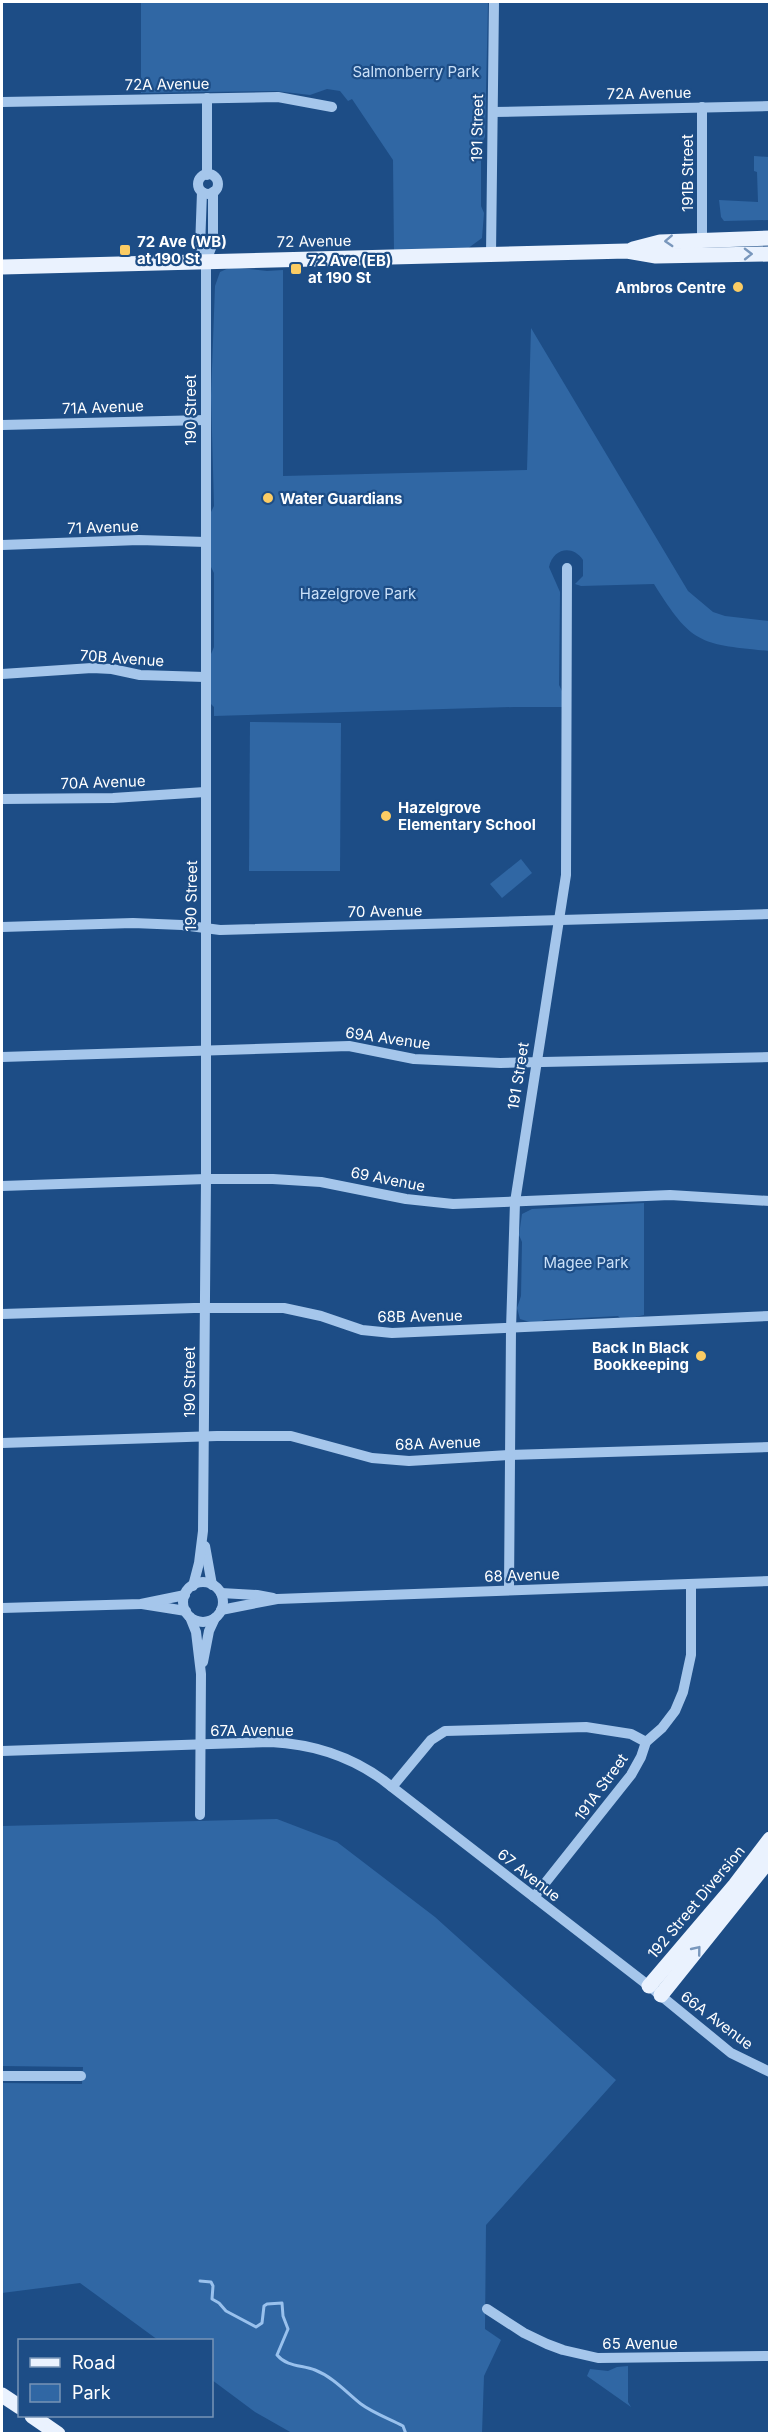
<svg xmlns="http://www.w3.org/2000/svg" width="771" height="2435" font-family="Inter,sans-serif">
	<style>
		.green { fill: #3067a4 }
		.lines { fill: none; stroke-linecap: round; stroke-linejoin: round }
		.stream { stroke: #99c1ed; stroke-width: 3 }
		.minor { stroke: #a5c6eb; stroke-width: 10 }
		.major { stroke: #eaf2fe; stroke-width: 15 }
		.oneway { stroke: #7997bc }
		.poi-dot { fill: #fbcc64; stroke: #1d4d86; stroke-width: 2 }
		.labels { text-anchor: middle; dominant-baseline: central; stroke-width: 4.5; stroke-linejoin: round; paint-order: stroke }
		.park-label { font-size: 15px; fill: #cae0f8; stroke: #1d4d86 }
		.street-label { font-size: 15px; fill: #fff; stroke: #1d4d86 }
		.poi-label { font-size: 15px; font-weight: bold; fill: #fff; stroke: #1d4d86; text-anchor: start }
	</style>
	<rect width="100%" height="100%" fill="#1d4d86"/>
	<!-- green -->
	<g class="green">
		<polygon points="141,2 488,2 485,137 481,144 481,206 484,213 482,238 467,249 394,252 393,160 352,99 348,101 340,91 327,89 310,95 276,91 141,93"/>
		<polygon points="754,156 769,157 769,220 724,221 721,217 719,200 758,202 757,172 754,171"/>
		<path d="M231 267 267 271 283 270V476L527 470 531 328 688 591 713 612 725 616 769 621V651C700 644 692 645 654 584L581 586 575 584 583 576V560C572 544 553 549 549 567L560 592 559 685 563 693V707H514L214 716V707L211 704V654L214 647V573L211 567V512L214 506 211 396 215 286 220 272Z"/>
		<polygon points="250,722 341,723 340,871 249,871"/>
		<polygon points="521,859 532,873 502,898 490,884"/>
		<polygon points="644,1203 644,1315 622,1320 618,1316 544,1320 536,1324 520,1319 517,1308 521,1296 522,1242 519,1235 522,1214 532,1209"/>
		<polygon points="277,1819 337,1842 435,1917 616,2080 486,2225 485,2329 501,2340 484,2376 482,2433 292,2433 255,2412 212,2380 212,2340 158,2340 80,2283 2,2293 2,2083 82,2084 83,2067 2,2066 2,1826"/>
		<polygon points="628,2366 628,2402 631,2407 587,2376 590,2369 608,2371 617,2367"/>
	</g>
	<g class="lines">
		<!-- stream -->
		<path class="stream" d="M200 2281 211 2282 213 2286 212 2299 219 2303 226 2311 256 2327 262 2323 264 2306 267 2304 282 2303 283 2316 288 2329 277 2355C287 2367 302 2365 315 2370 333 2377 346 2392 361 2404 373 2413 390 2419 403 2426L406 2434"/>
		<!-- minor -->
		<g class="minor">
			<polyline points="207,98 207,175"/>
			<polyline points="2,102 278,97 332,107"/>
			<polyline points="702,107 702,240"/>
			<polyline points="493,112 770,106"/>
			<circle cx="208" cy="184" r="10"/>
			<polyline points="202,192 200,248 206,261"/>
			<polyline points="491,254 494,2"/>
			<polyline points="2,425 205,420"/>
			<polyline points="2,545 139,540 206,542"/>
			<polyline points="2,674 92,668 112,669 140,675 205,677"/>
			<polyline points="2,799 113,798 205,792"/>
			<polyline points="2,927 133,923 182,925 220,930 770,914"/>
			<polyline points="2,1057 349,1046 414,1059 500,1063 770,1057"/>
			<polyline points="2,1186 206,1179 273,1179 321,1182 406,1199 453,1204 670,1195 770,1201"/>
			<polyline points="2,1314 194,1308 284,1308 321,1316 362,1330 392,1333 770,1316"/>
			<polyline points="2,1443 217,1436 291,1436 372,1458 409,1461 509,1455 770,1447"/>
			<polyline points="205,1546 212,1585"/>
			<circle cx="203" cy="1602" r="20"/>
			<polyline points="193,1586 199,1563 203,1531 206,1179 206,261 213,243 213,192"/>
			<polyline points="509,1590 511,1329 515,1202 566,875 567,568"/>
			<polyline points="221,1593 257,1595 273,1598"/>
			<polyline points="142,1604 186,1611"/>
			<polyline points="2,1608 141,1604 185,1595"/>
			<polyline points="221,1610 277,1599 770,1581"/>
			<polyline points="190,1617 196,1632 201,1674 200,1815"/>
			<polyline points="203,1662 209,1631 215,1618"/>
			<path d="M2 1751 271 1742C312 1744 350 1756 383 1780L649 1986 731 2053 770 2072"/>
			<polyline points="392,1787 431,1740 445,1731 586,1727 631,1734 646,1742"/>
			<polyline points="534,1897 631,1775 641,1757 646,1742 662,1728 675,1711 683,1692 691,1655 691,1584"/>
			<polyline points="2,2076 81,2076"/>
			<polyline points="487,2309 524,2333 547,2344 563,2350 598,2358 770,2356"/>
		</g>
		<!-- major -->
		<g class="major">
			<polyline points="633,249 660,242 770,238"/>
			<polyline points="2,267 627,251 656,256 770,254"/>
			<polyline points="649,1986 735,1885 770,1839"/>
			<polyline points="661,1995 770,1859"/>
			<polyline points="2,2395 20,2407"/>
			<polyline points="32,2416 58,2434"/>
		</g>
	</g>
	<!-- one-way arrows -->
	<defs><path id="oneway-chevron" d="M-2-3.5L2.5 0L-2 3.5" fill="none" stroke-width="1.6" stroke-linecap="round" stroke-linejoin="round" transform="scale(1.5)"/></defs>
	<g class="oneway">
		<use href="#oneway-chevron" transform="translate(669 241) rotate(177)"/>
		<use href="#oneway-chevron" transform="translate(748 254) rotate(-1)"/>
		<use href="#oneway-chevron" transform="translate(697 1950) rotate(-51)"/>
	</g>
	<!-- markers -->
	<g class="poi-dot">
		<rect x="119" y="244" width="12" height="12" rx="3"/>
		<rect x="290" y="263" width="12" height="12" rx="3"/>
		<circle cx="738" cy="287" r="6"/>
		<circle cx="268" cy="498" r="6"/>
		<circle cx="386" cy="816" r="6"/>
		<circle cx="701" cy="1356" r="6"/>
	</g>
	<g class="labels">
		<!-- park labels -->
		<g class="park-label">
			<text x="416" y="71">Salmonberry Park</text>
			<text x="358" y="593">Hazelgrove Park</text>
			<text x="586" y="1262">Magee Park</text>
		</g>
		<!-- street labels -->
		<g class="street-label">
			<text transform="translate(167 84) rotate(-1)">72A Avenue</text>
			<text transform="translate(649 93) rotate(-1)">72A Avenue</text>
			<text transform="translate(477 128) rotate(-89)">191 Street</text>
			<text transform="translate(687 173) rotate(-90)">191B Street</text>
			<text transform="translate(314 241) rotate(-1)">72 Avenue</text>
			<text transform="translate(103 407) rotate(-2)">71A Avenue</text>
			<text transform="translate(190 410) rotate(-90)">190 Street</text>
			<text transform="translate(103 527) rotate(-2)">71 Avenue</text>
			<text transform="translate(122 658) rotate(4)">70B Avenue</text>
			<text transform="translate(103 782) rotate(-2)">70A Avenue</text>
			<text transform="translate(191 896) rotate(-89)">190 Street</text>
			<text transform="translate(385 911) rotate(-1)">70 Avenue</text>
			<text transform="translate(388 1038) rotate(8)">69A Avenue</text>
			<text transform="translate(518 1076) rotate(-81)">191 Street</text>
			<text transform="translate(388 1179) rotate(11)">69 Avenue</text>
			<text transform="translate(420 1316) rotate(-1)">68B Avenue</text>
			<text transform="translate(189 1382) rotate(-90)">190 Street</text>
			<text transform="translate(438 1443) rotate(-2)">68A Avenue</text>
			<text transform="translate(522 1575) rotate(-2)">68 Avenue</text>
			<text x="252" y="1730">67A Avenue</text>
			<text transform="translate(601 1787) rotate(-54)">191A Street</text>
			<text transform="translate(529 1875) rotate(38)">67 Avenue</text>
			<text transform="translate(696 1902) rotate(-50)">192 Street Diversion</text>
			<text transform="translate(717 2020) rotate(37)">66A Avenue</text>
			<text x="640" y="2343">65 Avenue</text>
		</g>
		<!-- poi labels -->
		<g class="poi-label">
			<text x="137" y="241">72 Ave (WB)<tspan x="137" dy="17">at 190 St</tspan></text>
			<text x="308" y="260">72 Ave (EB)<tspan x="308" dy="17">at 190 St</tspan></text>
			<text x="726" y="287" text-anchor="end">Ambros Centre</text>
			<text x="280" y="498">Water Guardians</text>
			<text x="398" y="807">Hazelgrove<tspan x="398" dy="17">Elementary School</tspan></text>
			<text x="689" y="1347" text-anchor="end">Back In Black<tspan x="689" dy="17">Bookkeeping</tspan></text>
		</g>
	</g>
	<!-- border -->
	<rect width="771" height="2435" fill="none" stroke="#ffffff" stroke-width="6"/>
	<!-- legend -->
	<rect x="18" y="2339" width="195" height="78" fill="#1d4d86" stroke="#7794b6" stroke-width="1.5"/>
	<rect x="30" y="2358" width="30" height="9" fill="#eaf2fe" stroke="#7794b6" stroke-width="1.5"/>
	<text x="72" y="2369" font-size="18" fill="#ffffff">Road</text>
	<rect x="30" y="2384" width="30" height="18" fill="#3067a4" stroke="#7794b6" stroke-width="1.5"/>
	<text x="72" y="2399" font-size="18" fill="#ffffff">Park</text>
</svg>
